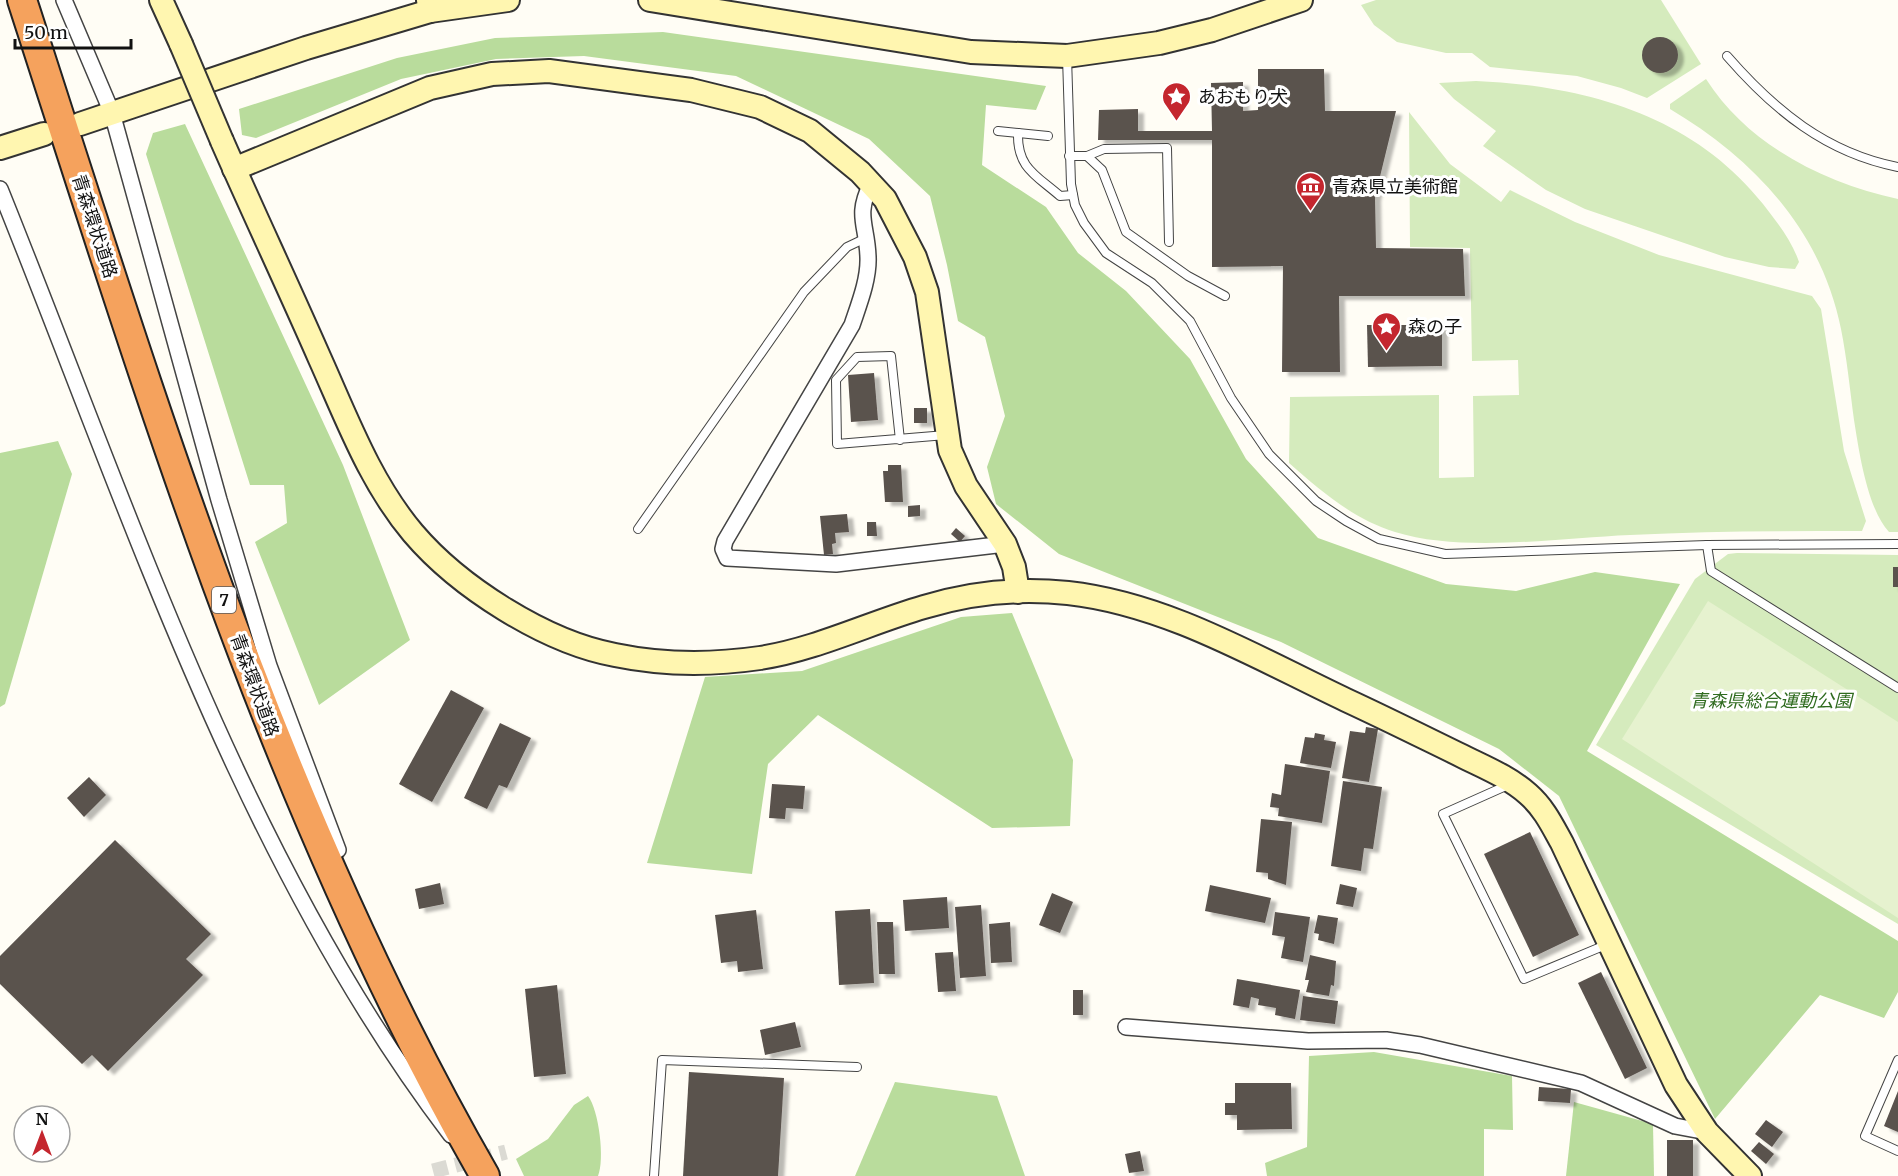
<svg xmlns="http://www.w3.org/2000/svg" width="1898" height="1176" font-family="Merriweather,'Noto Sans JP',serif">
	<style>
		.green { fill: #d5ebbd }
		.forest { fill: #b9dc9c }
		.pitch { fill: #e6f2cf }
		.building { fill: #5a524d; filter: url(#shadow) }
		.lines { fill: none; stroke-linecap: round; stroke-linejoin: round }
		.street-tunnel { stroke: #dbdad3; stroke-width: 15; stroke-dasharray: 15 8; stroke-linecap: butt }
		.lane-casing { stroke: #444; stroke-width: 10 }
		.street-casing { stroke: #444; stroke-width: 18 }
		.secondary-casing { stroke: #333; stroke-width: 26 }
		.highway-casing { stroke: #222; stroke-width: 32 }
		.lane { stroke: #fff; stroke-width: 8 }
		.street { stroke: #fff; stroke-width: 15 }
		.secondary { stroke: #fff6b0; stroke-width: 22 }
		.highway { stroke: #f5a25d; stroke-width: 28 }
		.secondary-bridge-casing { stroke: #333; stroke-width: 26; stroke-linecap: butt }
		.secondary-bridge { stroke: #fff6b0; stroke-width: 22 }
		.labels { text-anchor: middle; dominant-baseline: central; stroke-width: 6; stroke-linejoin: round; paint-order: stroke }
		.shield { fill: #fff; stroke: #585858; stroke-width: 1.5 }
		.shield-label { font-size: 16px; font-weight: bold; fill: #111 }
		.poi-label { font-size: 18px; fill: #111; stroke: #fff; text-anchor: start }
		.street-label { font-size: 18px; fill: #111; stroke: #fff }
		.park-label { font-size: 18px; font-style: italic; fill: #2f6b1f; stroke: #fff }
	</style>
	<defs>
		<filter id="shadow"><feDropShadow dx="6" dy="4" stdDeviation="1.5" flood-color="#0004"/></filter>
	</defs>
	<rect width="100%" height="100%" fill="#fffdf5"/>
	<!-- green -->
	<g class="green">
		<polygon points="1376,0 1661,0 1701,64 1647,98 1621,88 1577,76 1490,67 1472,53 1446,53 1397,42 1374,25 1361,5"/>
		<path d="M1706 79C1748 145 1824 183 1898 199V532H1889C1867 508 1859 451 1854 420 1850 390 1847 359 1841 329 1821 230 1754 159 1670 109V104Z"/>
		<path d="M1476 81C1586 86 1692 115 1763 204 1777 222 1792 241 1799 262L1795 269 1769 267 1725 257 1585 209 1546 190 1483 146 1496 131 1454 99 1439 83Z"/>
		<path d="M1409 112 1450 164 1501 202 1510 190 1575 222 1659 255 1812 296 1821 309 1844 451 1866 521 1862 531C1784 531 1707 531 1630 535 1559 538 1462 553 1395 532 1353 519 1321 491 1289 463L1290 397 1439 395V478L1474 477 1473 396 1519 395 1518 360 1472 361 1470 248 1410 247Z"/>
		<polygon points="1737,553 1898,555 1898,924 1596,745 1695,579 1728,554"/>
	</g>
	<!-- forest -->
	<g class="forest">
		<polygon points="663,32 1046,86 1036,110 986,105 982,165 1046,207 1078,253 1126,291 1190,359 1246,459 1318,538 1446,584 1516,591 1595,572 1680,584 1587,751 1898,941 1898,992 1884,1018 1820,995 1715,1119 1559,796 1499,749 1281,642 1059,554 996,504 987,467 1005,416 985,337 958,321 947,265 930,196 869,139 736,76 584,56 496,59 401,79 256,138 242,135 239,109 397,58 495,38"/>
		<polygon points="185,124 343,465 410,640 319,705 255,542 287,523 284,485 250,485 146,154 153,133"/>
		<polygon points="58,441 72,474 5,704 0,707 0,453"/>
		<polygon points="1012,613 1073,760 1070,826 992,828 818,715 768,764 752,874 647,863 705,677 802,671 961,617"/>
		<polygon points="1374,1052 1512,1076 1513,1130 1484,1129 1484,1176 1267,1176 1265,1163 1307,1147 1309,1056"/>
		<polygon points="895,1082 997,1096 1025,1176 855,1176"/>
		<path d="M588 1096C599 1110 605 1160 598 1176H524L516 1159 548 1139 574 1105Z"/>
		<polygon points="1574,1102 1653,1124 1654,1176 1566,1176"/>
	</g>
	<!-- pitch -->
	<polygon class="pitch" points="1708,601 1898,722 1898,918 1622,739"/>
	<!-- building -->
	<g class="building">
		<circle cx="1660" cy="55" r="18"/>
		<polygon points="1258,69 1324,69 1325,111 1396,111 1375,197 1376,248 1463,249 1465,296 1339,296 1340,372 1282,372 1283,266 1212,267 1212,140 1098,140 1099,110 1138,109 1138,131 1212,131 1211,83 1243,82 1243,111 1258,110"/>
		<polygon points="1367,325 1442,325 1442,366 1368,367"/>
		<polygon points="874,373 878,420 851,422 848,375"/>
		<rect x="914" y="408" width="13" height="15"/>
		<polygon points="888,465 901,465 903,502 885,502 883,471 888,471"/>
		<polygon points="920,505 920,516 908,517 908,506"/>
		<polygon points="847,514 849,532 835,533 836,543 832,544 833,554 824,555 820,516"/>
		<polygon points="867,522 876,522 877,536 867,536"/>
		<polygon points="956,528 965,536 960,542 951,534"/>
		<rect x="1893" y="567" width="5" height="20"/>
		<polygon points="451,690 484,708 432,802 399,784"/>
		<polygon points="500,723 531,738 507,788 499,785 487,809 464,798"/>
		<polygon points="1366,727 1378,729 1369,782 1342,778 1350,731 1365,733"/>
		<polygon points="1315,733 1325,735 1324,740 1336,742 1331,768 1300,763 1305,737 1314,738"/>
		<polygon points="1285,764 1330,771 1322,823 1278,816 1279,808 1270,807 1272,793 1281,795"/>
		<polygon points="89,777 106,795 84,817 67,798"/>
		<polygon points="1343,781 1382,787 1373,849 1364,848 1361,871 1331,866"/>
		<polygon points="772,784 805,786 803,809 786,808 785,819 769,818"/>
		<polygon points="1261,819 1292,822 1286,885 1268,879 1268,873 1256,872"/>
		<polygon points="1530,832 1579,935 1533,957 1484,854"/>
		<polygon points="115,840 211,934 186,959 203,975 108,1071 92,1055 82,1064 0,984 0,956"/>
		<polygon points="440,883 444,904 419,909 415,889"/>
		<polygon points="1340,884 1357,888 1353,907 1336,904"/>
		<polygon points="1210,885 1271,898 1265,923 1205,911"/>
		<polygon points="1052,893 1073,902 1060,933 1039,925"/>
		<polygon points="947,897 949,928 905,931 903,900"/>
		<polygon points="981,905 986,976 960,978 955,907"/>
		<polygon points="870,909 874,983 839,985 835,911"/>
		<polygon points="756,910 763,969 738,972 737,961 721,963 715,915"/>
		<polygon points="1275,912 1310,917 1303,962 1281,958 1285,937 1272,935"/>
		<polygon points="1318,915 1338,918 1334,944 1318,940 1319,934 1314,933"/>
		<polygon points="877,922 893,922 895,974 879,974"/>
		<polygon points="1010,922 1012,962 991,963 989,924"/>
		<polygon points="953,952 956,991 938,992 935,953"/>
		<polygon points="1310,955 1336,961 1334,986 1331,985 1329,996 1306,992 1309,980 1305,980"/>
		<polygon points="1601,972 1647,1068 1625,1079 1578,983"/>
		<polygon points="1237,979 1300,990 1295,1019 1275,1015 1276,1008 1258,1005 1259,999 1251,997 1249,1008 1233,1005"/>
		<polygon points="557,985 566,1074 534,1077 525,989"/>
		<rect x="1073" y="990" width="10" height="25"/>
		<polygon points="1303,996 1338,1001 1335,1024 1300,1020"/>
		<polygon points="795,1022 801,1047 765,1055 760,1030"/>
		<polygon points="689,1072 784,1078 778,1176 683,1176"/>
		<polygon points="1235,1083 1291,1083 1292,1129 1237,1130 1237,1115 1225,1115 1225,1103 1235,1103"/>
		<polygon points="1539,1087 1571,1089 1570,1103 1538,1101"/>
		<polygon points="1898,1091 1898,1132 1884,1126"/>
		<polygon points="1766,1120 1783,1132 1772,1147 1755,1134"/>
		<rect x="1667" y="1140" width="26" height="36"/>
		<polygon points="1759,1142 1774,1154 1766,1164 1751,1151"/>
		<polygon points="1140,1151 1144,1171 1129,1173 1125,1154"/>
	</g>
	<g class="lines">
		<!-- street-tunnel -->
		<polyline class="street-tunnel" points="433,1171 506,1152"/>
		<defs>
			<g id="lane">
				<path d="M1727 56C1774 110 1826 153 1898 167"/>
				<polyline points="1067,57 1071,184 1075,205 1084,223 1106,253 1152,283 1190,321 1231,398 1269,454 1316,501 1346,521 1379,539 1445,554 1707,545 1898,544"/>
				<polyline points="998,131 1048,136"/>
				<path d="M1018 133C1017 168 1036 175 1060 196L1073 195"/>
				<polyline points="1069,156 1087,156 1102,170 1126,232 1188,276 1225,296"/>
				<polyline points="1087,156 1104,149 1167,148 1169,242"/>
				<polyline points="900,440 891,356 857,357 836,380 837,444 946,435"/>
				<polyline points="638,529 804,292 847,247 866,238"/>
				<polyline points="1707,545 1711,571 1898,688"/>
				<polyline points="1508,785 1443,814 1524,979 1608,944"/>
				<polyline points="1898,1060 1865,1136 1898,1151"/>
				<polyline points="654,1176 662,1060 857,1067"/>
			</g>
			<g id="street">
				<polyline points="64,0 112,113 219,500 269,666 338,850"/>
				<path d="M871 184C855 216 867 224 868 257 869 279 859 304 852 325L725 541 723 549 727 558 836 564 1005 544"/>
				<path d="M0 189C128 506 242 861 451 1135"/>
				<polyline points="1126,1027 1308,1041 1386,1040 1420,1045 1581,1083 1675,1126 1707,1132"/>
			</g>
			<g id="secondary">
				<polyline points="161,0 181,44"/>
				<polyline points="428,0 430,11 508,0"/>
				<polyline points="650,0 971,52 1067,56 1159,43 1212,30 1301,0"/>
				<polyline points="80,124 306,48 430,11"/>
				<path d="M222 141C254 214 288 286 320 359 347 419 370 482 413 533 459 587 545 642 615 655 663 665 712 665 760 658 817 649 869 623 924 607 969 593 1020 588 1068 593 1167 604 1257 658 1346 700 1385 718 1423 737 1462 756 1484 767 1509 777 1528 794 1544 808 1552 825 1562 843L1676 1085 1707 1132 1750 1176"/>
				<polyline points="0,148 44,134"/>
				<polyline points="234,169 430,88 492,74 549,71 691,90 760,107 810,131 860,172 885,199 915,257 927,292 950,450 966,486 1005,544 1014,567 1018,592"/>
			</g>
			<path id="highway" d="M22 0C152 401 274 809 485 1176"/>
		</defs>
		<!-- lane casing -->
		<use href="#lane" class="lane-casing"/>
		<!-- street casing -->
		<use href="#street" class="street-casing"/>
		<!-- secondary casing -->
		<use href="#secondary" class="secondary-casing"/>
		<!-- highway casing -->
		<use href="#highway" class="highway-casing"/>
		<!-- lane -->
		<use href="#lane" class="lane"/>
		<!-- street -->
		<use href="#street" class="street"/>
		<!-- secondary -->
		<use href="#secondary" class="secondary"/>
		<!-- highway -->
		<use href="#highway" class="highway"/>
		<defs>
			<polyline id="secondary-bridge" points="181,44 222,141"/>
		</defs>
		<!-- secondary-bridge casing -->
		<use href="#secondary-bridge" class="secondary-bridge-casing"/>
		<!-- secondary-bridge -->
		<use href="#secondary-bridge" class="secondary-bridge"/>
	</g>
	<!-- icons -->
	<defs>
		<symbol id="sight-pin" viewBox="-11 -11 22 30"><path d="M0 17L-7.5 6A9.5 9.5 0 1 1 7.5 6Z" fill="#c4262e" stroke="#fff"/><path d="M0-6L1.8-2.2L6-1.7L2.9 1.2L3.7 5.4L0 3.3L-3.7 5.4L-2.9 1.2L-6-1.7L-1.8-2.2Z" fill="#fff"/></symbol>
		<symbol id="museum-pin" viewBox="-11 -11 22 30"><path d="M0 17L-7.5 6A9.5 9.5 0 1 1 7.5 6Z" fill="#c4262e" stroke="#fff"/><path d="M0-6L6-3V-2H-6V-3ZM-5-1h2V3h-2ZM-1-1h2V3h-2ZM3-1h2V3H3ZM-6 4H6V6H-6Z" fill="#fff"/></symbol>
	</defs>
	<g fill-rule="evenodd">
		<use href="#sight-pin" x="1160" y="80" width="33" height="45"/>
		<use href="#museum-pin" x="1294" y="170" width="33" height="45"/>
		<use href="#sight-pin" x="1370" y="310" width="33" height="45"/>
	</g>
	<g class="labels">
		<!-- shield labels -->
		<rect class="shield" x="212" y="587" width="24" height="26" rx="4.5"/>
		<g class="shield-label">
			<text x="224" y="600">7</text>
		</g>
		<!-- poi labels -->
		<g class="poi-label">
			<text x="1198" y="96">あおもり犬</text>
			<text x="1332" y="186">青森県立美術館</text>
			<text x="1408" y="326">森の子</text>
		</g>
		<!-- street labels -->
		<g class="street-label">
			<text transform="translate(95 226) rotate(72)">青森環状道路</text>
			<text transform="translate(255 685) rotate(70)">青森環状道路</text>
		</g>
		<!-- park labels -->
		<g class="park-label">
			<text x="1771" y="700">青森県総合運動公園</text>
		</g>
	</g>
	<!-- north arrow -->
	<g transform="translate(42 1134)"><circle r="28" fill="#ffffff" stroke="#a0a0a0" stroke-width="1.5"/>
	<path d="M0-4.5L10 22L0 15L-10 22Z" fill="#c4262e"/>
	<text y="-9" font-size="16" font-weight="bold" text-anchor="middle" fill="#111111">N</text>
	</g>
	<!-- scale -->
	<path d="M15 39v9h116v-9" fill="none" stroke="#111111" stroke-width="3"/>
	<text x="24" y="39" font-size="18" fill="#111111" stroke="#ffffff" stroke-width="4.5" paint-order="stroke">50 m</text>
</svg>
